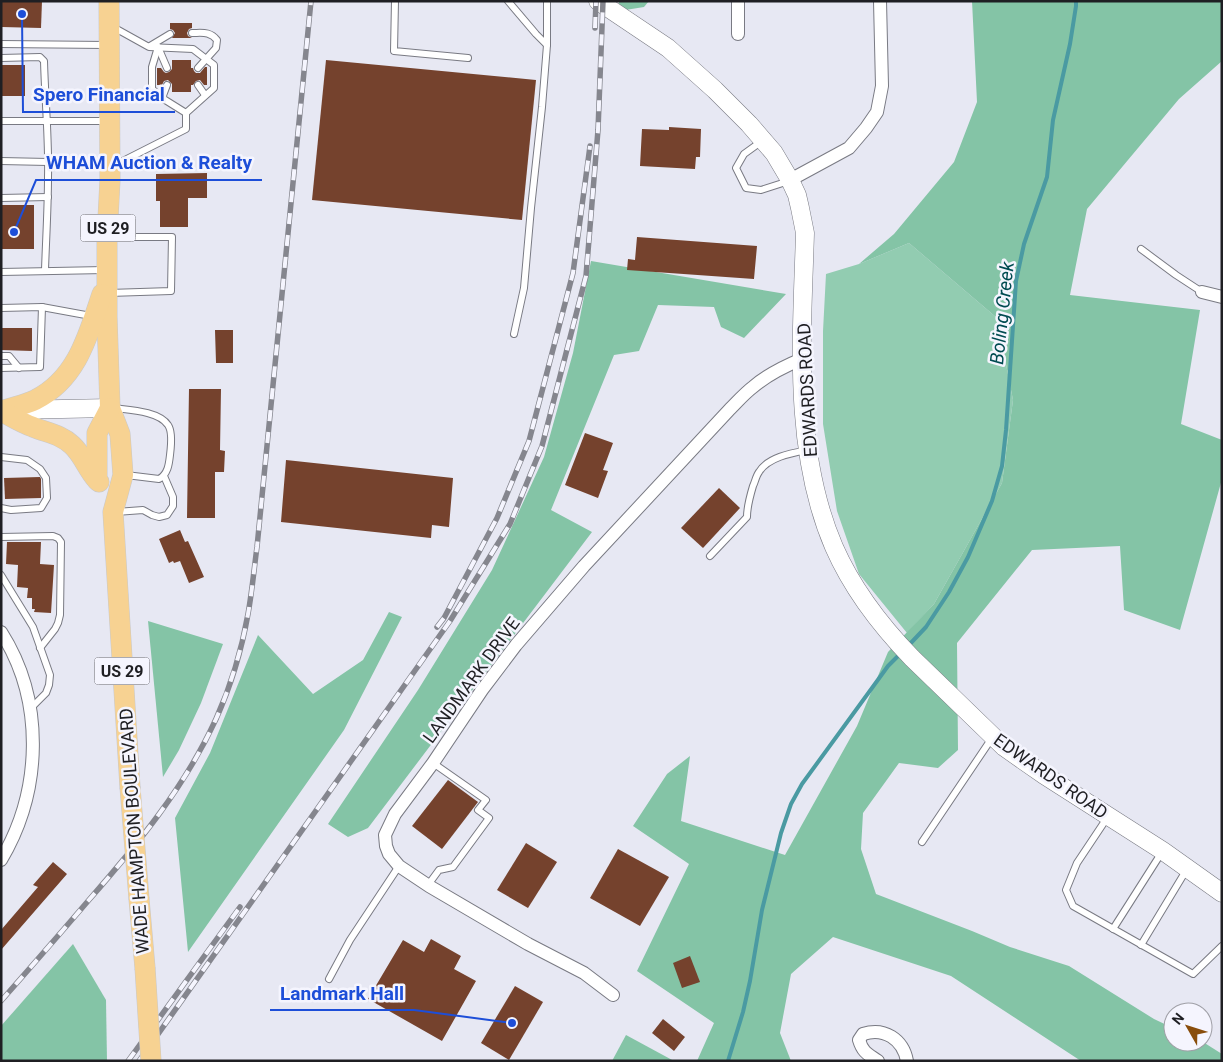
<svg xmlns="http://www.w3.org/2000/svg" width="1223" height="1062" font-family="Roboto,sans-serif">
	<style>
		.green { fill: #92ccb1 }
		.forest { fill: #84c4a6 }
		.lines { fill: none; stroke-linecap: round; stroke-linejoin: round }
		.stream { stroke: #4a9aa2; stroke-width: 4 }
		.building { fill: #75422d }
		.lane-casing { stroke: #797a83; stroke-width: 8 }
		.street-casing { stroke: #797a83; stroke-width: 14 }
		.secondary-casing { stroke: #797a83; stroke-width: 19 }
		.primary-casing { stroke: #c9c9ca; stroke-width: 21 }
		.lane { stroke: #fff; stroke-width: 6 }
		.street { stroke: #fff; stroke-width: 12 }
		.secondary { stroke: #fff; stroke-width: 18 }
		.primary { stroke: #f7d292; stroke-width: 20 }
		.rail-casing { stroke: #85868e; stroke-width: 5.5 }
		.rail { stroke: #f5f5fe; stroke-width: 4; stroke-dasharray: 11; stroke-linecap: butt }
		.primary-bridge-casing { stroke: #c9c9ca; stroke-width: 21; stroke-linecap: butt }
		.primary-bridge { stroke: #f7d292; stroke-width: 20 }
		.labels { text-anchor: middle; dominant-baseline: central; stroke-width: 5; stroke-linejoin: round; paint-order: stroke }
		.shield { fill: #f5f5fe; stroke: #5f5f65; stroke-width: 1 }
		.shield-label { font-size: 16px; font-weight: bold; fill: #1f1f23 }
		.street-label { font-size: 18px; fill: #1f1f23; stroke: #f5f5fe }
		.water-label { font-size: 19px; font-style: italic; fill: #004b51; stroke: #f5f5fe }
		.leader { fill: none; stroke: #1d4ed8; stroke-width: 2 }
		.callout-dot { fill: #1d4ed8; stroke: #f5f5fe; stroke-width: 2 }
		.callout-label { font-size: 19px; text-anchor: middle; font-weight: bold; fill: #1d4ed8; stroke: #f5f5fe; stroke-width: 5; stroke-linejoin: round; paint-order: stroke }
	</style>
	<rect width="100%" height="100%" fill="#e7e8f3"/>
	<!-- green -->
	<polygon class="green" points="909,243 997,318 1013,400 1002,483 934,604 907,633 859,574 837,511 823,424 823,331 826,274 859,264"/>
	<!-- forest -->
	<g class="forest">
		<polygon points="619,1 649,1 644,7 619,11"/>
		<polygon points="972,1 1222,1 1222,61 1179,99 1087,209 1070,295 1200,310 1181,424 1222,440 1222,479 1180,630 1124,610 1120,546 1032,550 957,643 958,750 938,768 899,763 863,813 861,849 876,894 972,931 1010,947 1069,966 1154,1019 1173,1028 1173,1042 1203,1042 1222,1054 1222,1061 1081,1061 951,976 833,937 791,974 780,1033 791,1061 697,1061 714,1023 637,971 689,864 633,826 667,774 690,756 681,821 785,855 857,726 888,652 934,604 1002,483 1013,400 997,318 909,243 859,264 894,234 954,162 977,102"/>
		<polygon points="591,261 786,294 744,338 721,327 714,307 658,305 639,351 614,355 551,510 592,532 368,828 348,837 328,824 418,690 492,570 544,457 573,353"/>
		<polygon points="389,612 402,617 344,730 188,952 175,818 210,753 258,635 313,694 363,660"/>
		<polygon points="148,621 223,644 201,703 179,750 163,777"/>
		<polygon points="73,944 106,1000 107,1061 1,1061 1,1026"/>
		<polygon points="626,1035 674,1061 612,1061"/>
	</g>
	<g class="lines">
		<!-- stream -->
		<g class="stream">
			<polyline points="908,646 926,627 949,592 968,557 992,501 1002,466 1006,430 1016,281 1024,244 1047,177 1053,120 1070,44 1076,6 1076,1"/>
			<polyline points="728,1061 743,1012 750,981 762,910 781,833 791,804 802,784 888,666 901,653"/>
		</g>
	</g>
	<!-- building -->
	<g class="building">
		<polygon points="2,1 42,1 41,28 2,27"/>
		<polygon points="170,23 192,23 192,28 189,29 187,33 188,36 192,38 172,38 175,33 173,30 170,29"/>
		<polygon points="172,60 191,60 191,68 193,68 194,71 196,73 200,73 205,67 207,67 207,85 204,85 200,80 196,81 193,85 191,85 191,92 172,92 172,84 168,80 164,81 162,85 157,85 157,68 161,68 164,72 166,73 169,72 172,69"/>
		<polygon points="326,60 536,80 522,220 312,200"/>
		<rect x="1" y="65" width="24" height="31"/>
		<polygon points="669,127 701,129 700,157 696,157 695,169 640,166 642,129 669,130"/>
		<polygon points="207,173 207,198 188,198 188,227 160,227 160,201 156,201 156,174"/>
		<rect x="1" y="205" width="33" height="44"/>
		<polygon points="637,237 757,246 754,279 627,270 628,259 635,260"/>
		<polygon points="1,328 32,328 32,351 1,350"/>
		<polygon points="215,330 233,330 233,363 216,363"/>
		<polygon points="189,389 221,389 220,450 225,451 224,472 215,472 215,518 187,518"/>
		<polygon points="585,433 613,443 603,470 608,471 598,498 565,485"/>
		<polygon points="286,460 453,478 449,527 432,525 431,538 281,522"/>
		<polygon points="40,477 41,479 41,498 5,499 4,478"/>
		<polygon points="719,488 740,508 703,548 681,528"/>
		<polygon points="180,530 185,542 188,541 204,577 189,583 180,561 174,563 173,561 169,563 159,539"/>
		<polygon points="7,542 41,542 40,564 54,565 51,613 34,612 35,609 32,609 32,598 27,598 28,588 17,587 18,565 6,564"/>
		<polygon points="448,780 478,802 442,849 412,826"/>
		<polygon points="526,843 557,862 528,908 497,890"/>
		<polygon points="618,849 669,877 640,926 590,898"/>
		<polygon points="53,862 67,874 1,950 1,930 38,887 33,885"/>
		<polygon points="431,939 461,956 454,969 476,981 442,1041 368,999 403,940 424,952"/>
		<polygon points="690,956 700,982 682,988 673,963"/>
		<polygon points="515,986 543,1002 509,1060 481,1043"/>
		<polygon points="663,1019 685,1037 674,1051 652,1033"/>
	</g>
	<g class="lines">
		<defs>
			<g id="lane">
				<polyline points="395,1 394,51 468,58"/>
				<polyline points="508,1 536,34 547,45 547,1"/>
				<polyline points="113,27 149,47 193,49 214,65 214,88 186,113 186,129 113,166"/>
				<path d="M192 33C202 33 210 31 217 40L216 48 198 68"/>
				<polyline points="1,44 107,45"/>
				<polyline points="150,46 170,34"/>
				<polyline points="158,47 152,67 152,89 162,98 186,113"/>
				<polyline points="158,47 167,68"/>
				<path d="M1 58 40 57 44 61C45 100 49 139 48 177 48 208 46 239 45 270"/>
				<polyline points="198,85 205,95"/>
				<polyline points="162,98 167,85"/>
				<polyline points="1,121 107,121"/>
				<polyline points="762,141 744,154 736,168 746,188 761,190 789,181"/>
				<polyline points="1,161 48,162"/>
				<polyline points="1,198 48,197"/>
				<polyline points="108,237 172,237 171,291 109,293"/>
				<polyline points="1141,249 1176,275 1202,292"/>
				<polyline points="1,272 105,270"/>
				<polyline points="1,308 42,307 91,316"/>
				<polyline points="514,334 524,288 531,208 542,107 547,45"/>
				<polyline points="1,356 9,356 19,368"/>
				<polyline points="1,368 40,367 42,307"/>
				<path d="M114 408C129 410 159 411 168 425 173 432 171 447 170 455 169 464 168 474 159 479L126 475"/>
				<polyline points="1,457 27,460 40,469 46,478 47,498 41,508 11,510 1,508"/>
				<polyline points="116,512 143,510 152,515 159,517 167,515 173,506 173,497 164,476"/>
				<polyline points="1,537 53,536 58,538 61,542 60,615 58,623 55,629 40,648"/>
				<path d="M710 556 747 517C747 506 750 496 753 486 755 482 756 476 759 472 768 457 792 453 808 450"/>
				<polyline points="1,575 33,627 50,675 49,685 46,693 30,709"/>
				<polyline points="1107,818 1077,863 1066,890 1073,906 1193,974 1222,946"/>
				<polyline points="922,842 992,738"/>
				<polyline points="428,885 439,870 453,867 489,818 478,810 486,800 433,763"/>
				<polyline points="1113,929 1162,852"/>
				<polyline points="1141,945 1187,869"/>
				<polyline points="329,979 350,940 399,866"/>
			</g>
			<g id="street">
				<polyline points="738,1 738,34"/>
				<polyline points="790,180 849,148 866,128 877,112 882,86 880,1"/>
				<polyline points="1202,292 1222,297"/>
				<path d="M1 632C45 701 42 791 1 860"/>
				<path d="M613 995 584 973 528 944 429 886 399 866 389 854 386 846 385 835 395 814 433 763 482 690 516 645 584 566 730 409C737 402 745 393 753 387 767 375 785 366 802 359"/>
				<path d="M878 1061C868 1054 863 1053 859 1040L863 1034C884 1027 903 1039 907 1061"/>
			</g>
			<g id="secondary">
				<path d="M598 1 668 48 715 90 749 124 774 153 790 180 797 195 800 208 805 233C802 336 792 450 834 547 852 588 881 626 912 658L1004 747 1044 775 1163 851 1222 893"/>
				<polyline points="14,410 110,408"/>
			</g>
			<g id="primary">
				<polyline points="109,1 110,180 107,237 107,317 110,408 120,434 123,475 113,512 130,787"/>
				<path d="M1 411C12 407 25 405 35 400 77 379 88 336 102 294"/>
				<path d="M1 411C12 417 22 423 33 427 47 433 60 434 72 445 83 455 87 469 97 480"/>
				<polyline points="99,482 97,480 97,433 110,408"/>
				<polyline points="139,899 145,968"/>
			</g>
		</defs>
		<!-- lane casing -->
		<use href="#lane" class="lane-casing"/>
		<!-- street casing -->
		<use href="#street" class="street-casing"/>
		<!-- secondary casing -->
		<use href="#secondary" class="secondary-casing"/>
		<!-- primary casing -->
		<use href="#primary" class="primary-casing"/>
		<!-- lane -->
		<use href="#lane" class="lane"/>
		<!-- street -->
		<use href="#street" class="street"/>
		<!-- secondary -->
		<use href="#secondary" class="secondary"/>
		<!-- primary -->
		<use href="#primary" class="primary"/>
		<defs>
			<g id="rail">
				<polyline points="595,28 596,1"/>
				<polyline points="437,627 444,618 497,518 529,441 573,273 590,146"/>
				<path d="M1 1001C30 968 59 935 88 901 137 845 185 787 216 719 230 688 242 648 248 614 252 592 254 569 257 547L311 1"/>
				<polyline points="128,1061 240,907"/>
				<polyline points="139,1061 450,621 510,524 542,446 586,276 598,130 603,1"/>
			</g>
		</defs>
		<!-- rail casing -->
		<use href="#rail" class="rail-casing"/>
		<!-- rail -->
		<use href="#rail" class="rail"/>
		<defs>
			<g id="primary-bridge">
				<polyline points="130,787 139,899"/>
				<polyline points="145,968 151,1061"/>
			</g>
		</defs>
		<!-- primary-bridge casing -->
		<use href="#primary-bridge" class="primary-bridge-casing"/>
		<!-- primary-bridge -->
		<use href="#primary-bridge" class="primary-bridge"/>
	</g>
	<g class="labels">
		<!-- shield labels -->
		<g class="shield">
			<rect x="80.5" y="214.5" width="55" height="27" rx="4"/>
			<rect x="94.5" y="657.5" width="55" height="27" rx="4"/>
		</g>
		<g class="shield-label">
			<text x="108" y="228">US 29</text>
			<text x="122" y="671">US 29</text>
		</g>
		<!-- street labels -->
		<g class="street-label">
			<text transform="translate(807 390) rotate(-93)">EDWARDS ROAD</text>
			<text transform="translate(471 680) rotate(-54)">LANDMARK DRIVE</text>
			<text transform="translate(1051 776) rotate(35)">EDWARDS ROAD</text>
			<text transform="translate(134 831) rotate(-94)">WADE HAMPTON BOULEVARD</text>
		</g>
		<!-- water labels -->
		<g class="water-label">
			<text transform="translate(1002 313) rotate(-84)">Boling Creek</text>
		</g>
	</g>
	<!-- callouts -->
	<path class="leader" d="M22 14L23 112H175M14 232L36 180H262M512 1023L414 1010H270"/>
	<g class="callout-dot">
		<circle cx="22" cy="14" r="5"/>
		<circle cx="14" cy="232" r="5"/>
		<circle cx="512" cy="1023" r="5"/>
	</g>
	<g class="callout-label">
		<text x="99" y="101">Spero Financial</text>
		<text x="149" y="169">WHAM Auction &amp; Realty</text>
		<text x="342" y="1000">Landmark Hall</text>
	</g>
	<!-- border -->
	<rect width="1223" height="1062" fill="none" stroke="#1f1f23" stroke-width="5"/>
	<!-- north arrow -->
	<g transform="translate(1188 1027) rotate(309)"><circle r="24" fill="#f5f5fe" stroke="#9f9fa6"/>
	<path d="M0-4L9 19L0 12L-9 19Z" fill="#894d0b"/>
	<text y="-8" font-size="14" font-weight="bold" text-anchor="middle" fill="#1f1f23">N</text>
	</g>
</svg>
